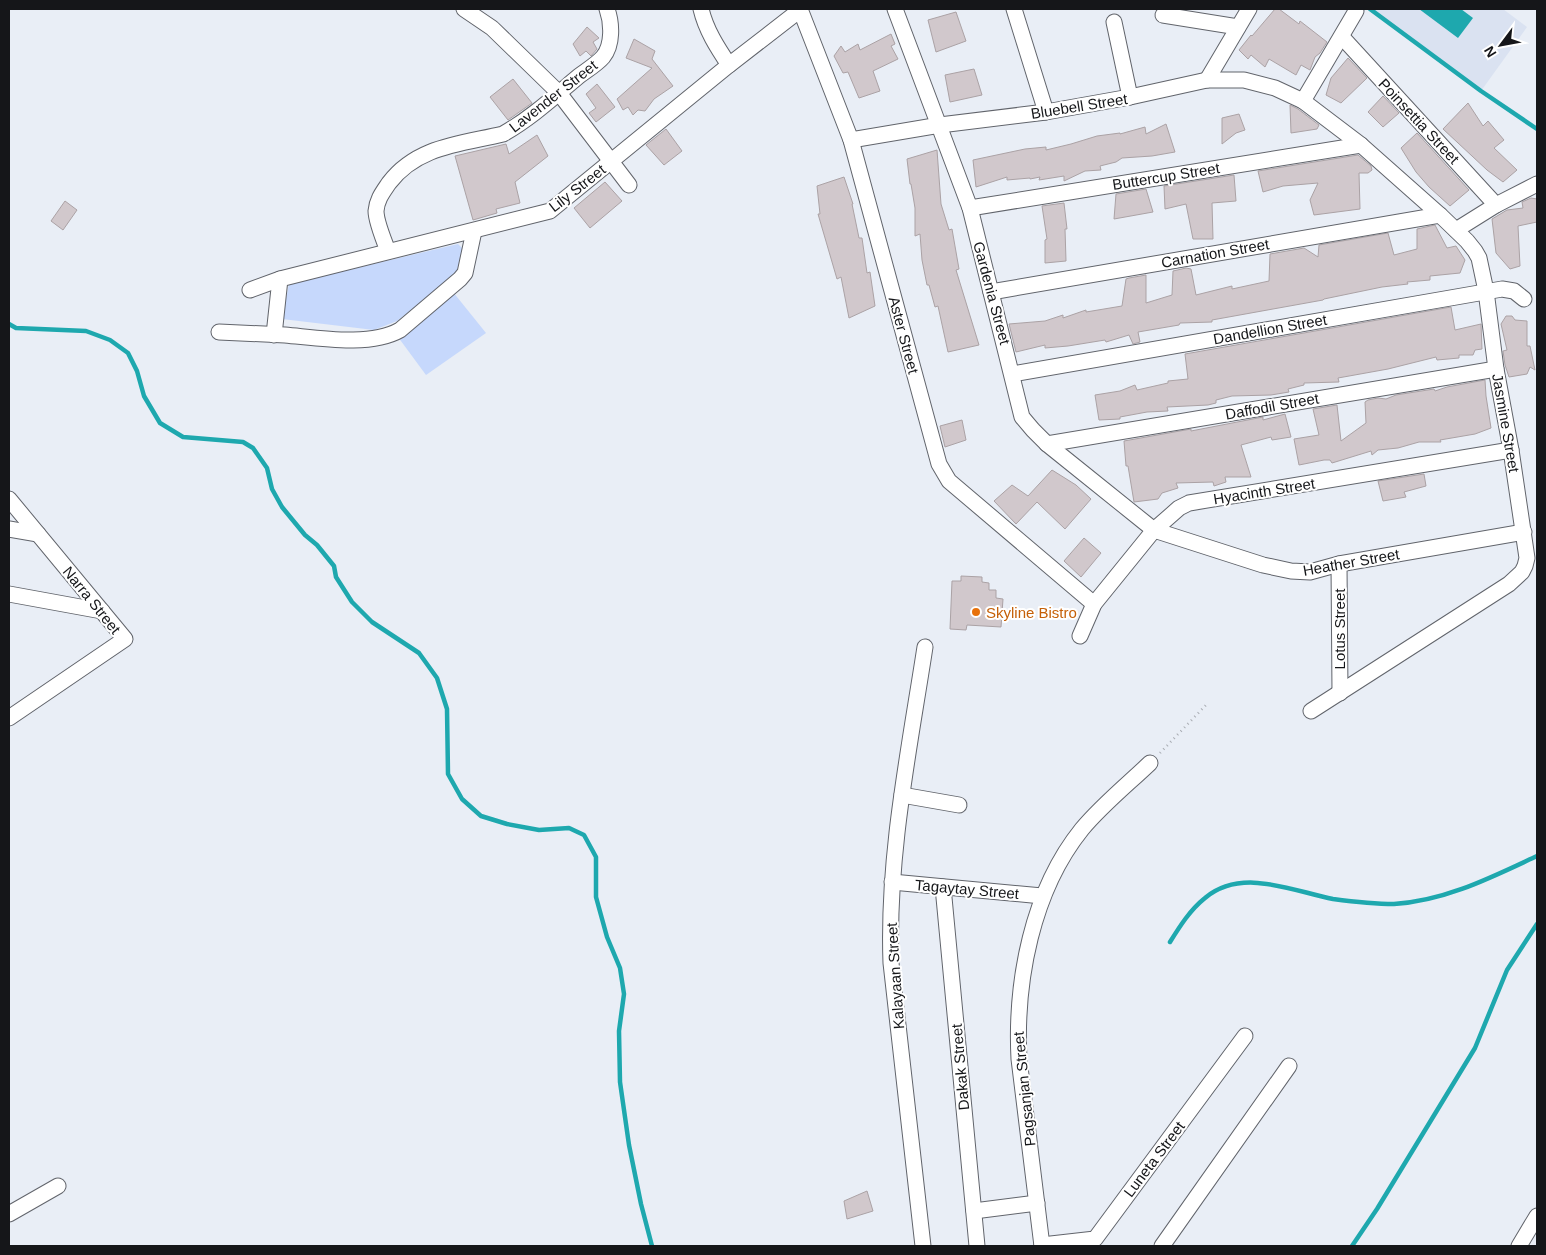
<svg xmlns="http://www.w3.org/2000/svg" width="1546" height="1255" font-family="Arial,sans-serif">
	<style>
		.built { fill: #dae2f1 }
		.green { fill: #c6d8fc }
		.water { fill: #1ea8ae }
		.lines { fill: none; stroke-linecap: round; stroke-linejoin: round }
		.stream { stroke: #1ea8ae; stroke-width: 4.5 }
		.building { fill: #d1c8cc; stroke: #aba2a5 }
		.minor-casing { stroke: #61646b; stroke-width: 17 }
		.path { stroke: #a9adb3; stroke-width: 2.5; stroke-dasharray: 1 4; stroke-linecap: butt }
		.minor { stroke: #fff; stroke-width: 15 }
		.food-dot { fill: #e8710a; stroke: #fff; stroke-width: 2 }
		.labels { text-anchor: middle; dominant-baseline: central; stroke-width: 4; stroke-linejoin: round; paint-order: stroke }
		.street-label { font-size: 15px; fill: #151619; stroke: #fff }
		.food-label { font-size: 15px; fill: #c56008; stroke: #fff; text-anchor: start }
	</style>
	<rect width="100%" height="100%" fill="#e9eef6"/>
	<!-- built -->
	<polygon class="built" points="1370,9 1503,9 1527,27 1481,91"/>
	<!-- green -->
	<g class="green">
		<polygon points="458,244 463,249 458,273 397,321 374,330 282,319 289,284"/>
		<polygon points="453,292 486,333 426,375 398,337"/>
	</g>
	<!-- water -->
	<polygon class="water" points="1419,9 1461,9 1473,18 1458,38"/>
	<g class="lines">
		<!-- stream -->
		<g class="stream">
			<polyline points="1370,9 1481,91 1537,129"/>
			<polyline points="9,324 16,328 86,331 110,340 128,353 137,371 144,396 160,423 183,437 243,442 253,448 267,468 272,489 282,507 305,535 317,545 334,566 336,577 352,602 372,622 419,653 437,678 447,709 448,774 462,799 481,816 507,824 539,830 569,828 584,835 596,857 596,897 607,937 620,968 624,994 619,1031 620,1082 629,1145 641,1204 652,1246"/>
			<path d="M1170 942C1180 926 1190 910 1205 898 1242 867 1292 891 1333 899 1348 901 1379 904 1394 904 1445 901 1492 877 1537 856"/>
			<polyline points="1352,1246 1377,1209 1475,1048 1507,970 1537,924"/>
		</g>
	</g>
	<!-- building -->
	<g class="building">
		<polygon points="1275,9 1279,9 1299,24 1300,21 1327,42 1320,53 1315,57 1310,70 1301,65 1296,75 1269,59 1265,67 1251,55 1248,59 1239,50 1251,35 1252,36"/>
		<polygon points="956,12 966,41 936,52 928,20"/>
		<polygon points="587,27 599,38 593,42 597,49 591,56 586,51 580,56 573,44"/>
		<polygon points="891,34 895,44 891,46 898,59 873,71 880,91 859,98 848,72 843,73 834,56 841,46 845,52 858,44 860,50"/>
		<polygon points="634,39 655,51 652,59 673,86 654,99 645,111 638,110 633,115 628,107 623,110 617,99 652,68 626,58"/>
		<polygon points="1348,58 1367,78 1341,103 1326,95 1331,78"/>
		<polygon points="974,69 982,95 950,102 945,75"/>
		<polygon points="513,79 532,103 508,120 490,97"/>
		<polygon points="597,84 615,107 596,122 589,113 596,108 586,94"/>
		<polygon points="1383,96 1399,113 1383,127 1368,112"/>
		<polygon points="1468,103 1483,126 1488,121 1504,140 1494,148 1517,170 1503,182 1487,170 1443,129"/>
		<polygon points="1290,105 1298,109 1319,125 1317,129 1291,133"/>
		<polygon points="1239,114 1245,130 1236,133 1222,144 1222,118"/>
		<polygon points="1166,124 1175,152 1152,156 1122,158 1116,162 1100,166 1101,170 1085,171 1064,181 1064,176 1039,180 1040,177 1030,179 1030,178 1007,180 1007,177 976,187 973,160 1025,149 1046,147 1046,150 1071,144 1097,136 1120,133 1120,134 1145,127 1146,134"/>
		<polygon points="666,129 682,151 664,165 646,145"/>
		<polygon points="1417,133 1469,190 1450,206 1429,187 1416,172 1401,148"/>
		<polygon points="537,135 548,156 515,182 520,203 496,209 497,213 473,220 455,156 506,144 509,154"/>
		<polygon points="937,150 941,204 949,230 952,229 959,269 956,270 979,345 948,352 938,306 935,307 929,285 927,285 922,260 920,234 915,236 915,208 911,184 910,184 907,159"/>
		<polygon points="1358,155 1371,166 1372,170 1368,173 1359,173 1360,209 1314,215 1310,200 1318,183 1283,186 1263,192 1258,171"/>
		<polygon points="1234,175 1236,201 1212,203 1213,239 1193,239 1186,204 1165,209 1164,186"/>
		<polygon points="844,177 853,204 852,204 859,238 862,238 867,273 870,272 875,306 849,318 841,277 837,279 818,214 820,214 817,186"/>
		<polygon points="605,182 622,201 590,228 574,208"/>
		<polygon points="1146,189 1153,212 1114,219 1116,194"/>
		<polygon points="1531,198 1537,199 1537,222 1518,226 1520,266 1510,269 1496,253 1492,219 1507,210 1523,208 1522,202"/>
		<polygon points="65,201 77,210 63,230 51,221"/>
		<polygon points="1064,203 1067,229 1065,229 1066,261 1045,263 1045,240 1047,239 1042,206"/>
		<polygon points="1435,225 1447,248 1456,246 1465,260 1460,273 1430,276 1430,280 1407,282 1408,284 1382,287 1324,299 1323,300 1212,320 1212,322 1180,323 1179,325 1138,332 1140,342 1133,344 1129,335 1106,342 1105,340 1068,346 1045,348 1045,345 1016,352 1009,324 1045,321 1063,315 1063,318 1086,310 1086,312 1122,306 1126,279 1129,278 1146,275 1146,303 1172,295 1173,271 1186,268 1191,269 1196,295 1232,286 1232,289 1269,281 1270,254 1304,248 1318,257 1319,245 1388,233 1394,255 1417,249 1417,229"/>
		<polygon points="1451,307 1455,330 1481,324 1482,349 1475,350 1473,355 1459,355 1459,358 1437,360 1436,357 1388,369 1338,378 1339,382 1304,383 1304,385 1288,389 1289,392 1271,395 1232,396 1216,400 1216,403 1208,405 1167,407 1168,411 1147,412 1120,417 1120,419 1099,420 1095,395 1120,391 1135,385 1137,390 1168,383 1168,381 1188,379 1185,354"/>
		<polygon points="1506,316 1512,316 1515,320 1527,321 1527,346 1530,346 1535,370 1530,367 1527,374 1509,377 1505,365 1503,351 1507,350 1501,324"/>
		<polygon points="1485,380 1486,396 1491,428 1475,434 1440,440 1441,442 1419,442 1398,448 1378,450 1372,455 1371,451 1332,463 1330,460 1324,460 1299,465 1294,439 1319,435 1313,409 1337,405 1341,441 1366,423 1365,402 1368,400 1378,398 1386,399 1396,395 1434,389 1435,391 1447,387"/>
		<polygon points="1285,414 1291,437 1272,440 1271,437 1241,445 1251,477 1225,477 1226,482 1214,486 1213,482 1176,483 1178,488 1162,493 1158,499 1134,502 1128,466 1126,466 1124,441 1191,429 1191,431 1263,417 1263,420"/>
		<polygon points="962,420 966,440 945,447 940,426"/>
		<polygon points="1052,470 1076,485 1091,499 1065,529 1037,502 1016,524 994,501 1012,485 1028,496"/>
		<polygon points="1424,474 1426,486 1404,492 1406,497 1383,501 1378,481"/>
		<polygon points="1084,538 1101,553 1081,577 1064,561"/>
		<polygon points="961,576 982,577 982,582 989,583 989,590 996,590 996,598 1003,599 1001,627 967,625 966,630 950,629 952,581 961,581"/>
		<polygon points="867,1191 873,1211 847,1219 844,1201"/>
	</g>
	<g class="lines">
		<defs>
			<g id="minor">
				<polyline points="464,9 492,28 559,93 629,185"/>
				<path d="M701 9C706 30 717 47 729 65"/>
				<polyline points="800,9 851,140 939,464 949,481 1094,604"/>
				<polyline points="895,9 970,208 1022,417 1033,430 1047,444 1154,530 1263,565 1291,571 1310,572 1339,564 1524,532"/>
				<polyline points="1014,9 1046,112"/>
				<polyline points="1163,15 1238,27"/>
				<polyline points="1114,22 1130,97"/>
				<polyline points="1342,37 1496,205"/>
				<polyline points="1207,80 1249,9"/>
				<polyline points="1303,101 1356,11"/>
				<polyline points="851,140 940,125 1046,112 1130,97 1207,80 1244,80 1275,88 1303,101 1361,145 1440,215 1467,241 1475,251 1479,258 1486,291 1496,369 1511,450 1527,558 1525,566 1522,572 1509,584 1311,711"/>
				<polyline points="970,208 1361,145"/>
				<polyline points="1456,230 1496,205 1537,184"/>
				<path d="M388 251C384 241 376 221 376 211 377 199 383 192 389 183 417 146 461 144 503 134 530 119 555 96 579 76 587 70 597 64 603 57 613 45 612 23 607 9"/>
				<polyline points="250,290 280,279 550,211 729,65 800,10"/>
				<polyline points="991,292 1440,215"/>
				<path d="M219 332C241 333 263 334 285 335 319 338 370 347 400 330L460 279 465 273 474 231"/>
				<polyline points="274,335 280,279"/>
				<polyline points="1013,374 1502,289 1514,291 1524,299"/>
				<polyline points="1047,444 1496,369"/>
				<polyline points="9,499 125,639 9,718"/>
				<polyline points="9,529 38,534"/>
				<polyline points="1339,564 1340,693"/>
				<polyline points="9,594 102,611"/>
				<polyline points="1080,636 1094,604 1154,530 1179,508 1189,503 1511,450"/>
				<polyline points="902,795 959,805"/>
				<polyline points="892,882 1042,896"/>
				<polyline points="943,887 977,1246"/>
				<polyline points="974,1211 1037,1203"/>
				<polyline points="9,1214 58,1186"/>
				<polyline points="1042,1245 1095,1239 1245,1036"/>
				<path d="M923 1246 891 963C887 857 909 751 925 647"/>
				<path d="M1042 1246 1019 1059C1015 981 1032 891 1082 829 1102 805 1128 784 1150 763"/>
				<polyline points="1162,1246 1289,1066"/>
				<polyline points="1519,1246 1537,1216"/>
			</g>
		</defs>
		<!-- minor casing -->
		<use href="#minor" class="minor-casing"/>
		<!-- path -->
		<polyline class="path" points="1160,753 1206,705"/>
		<!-- minor -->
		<use href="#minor" class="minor"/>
	</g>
	<!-- markers -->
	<circle class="food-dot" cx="976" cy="612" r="5"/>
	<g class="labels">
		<!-- street labels -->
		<g class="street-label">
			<text transform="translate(553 96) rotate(-38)">Lavender Street</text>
			<text transform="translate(1079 106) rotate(-9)">Bluebell Street</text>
			<text transform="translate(1419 121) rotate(47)">Poinsettia Street</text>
			<text transform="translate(1166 176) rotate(-9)">Buttercup Street</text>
			<text transform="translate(577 188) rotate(-38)">Lily Street</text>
			<text transform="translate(1215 253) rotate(-10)">Carnation Street</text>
			<text transform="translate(992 293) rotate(75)">Gardenia Street</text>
			<text transform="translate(1270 329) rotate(-10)">Dandellion Street</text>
			<text transform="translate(904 335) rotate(75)">Aster Street</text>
			<text transform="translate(1272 406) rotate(-10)">Daffodil Street</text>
			<text transform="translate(1506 423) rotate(80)">Jasmine Street</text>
			<text transform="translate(1264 491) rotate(-9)">Hyacinth Street</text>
			<text transform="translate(1351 562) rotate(-10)">Heather Street</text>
			<text transform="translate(92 600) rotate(51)">Narra Street</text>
			<text transform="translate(1339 629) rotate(-90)">Lotus Street</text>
			<text transform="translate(967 889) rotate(5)">Tagaytay Street</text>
			<text transform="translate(895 976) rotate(-94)">Kalayaan Street</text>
			<text transform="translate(960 1067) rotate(-95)">Dakak Street</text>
			<text transform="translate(1024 1089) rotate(-96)">Pagsanjan Street</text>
			<text transform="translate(1154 1159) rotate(-53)">Luneta Street</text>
		</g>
		<!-- food labels -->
		<g class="food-label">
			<text x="986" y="612">Skyline Bistro</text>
		</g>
	</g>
	<!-- border -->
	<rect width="1546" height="1255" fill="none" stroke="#151619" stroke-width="20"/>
	<!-- north arrow -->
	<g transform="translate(1501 45) rotate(238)" stroke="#ffffff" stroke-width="4" paint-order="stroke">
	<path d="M0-4L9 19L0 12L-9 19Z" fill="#151619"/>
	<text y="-8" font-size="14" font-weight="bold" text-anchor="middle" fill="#151619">N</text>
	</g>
</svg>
